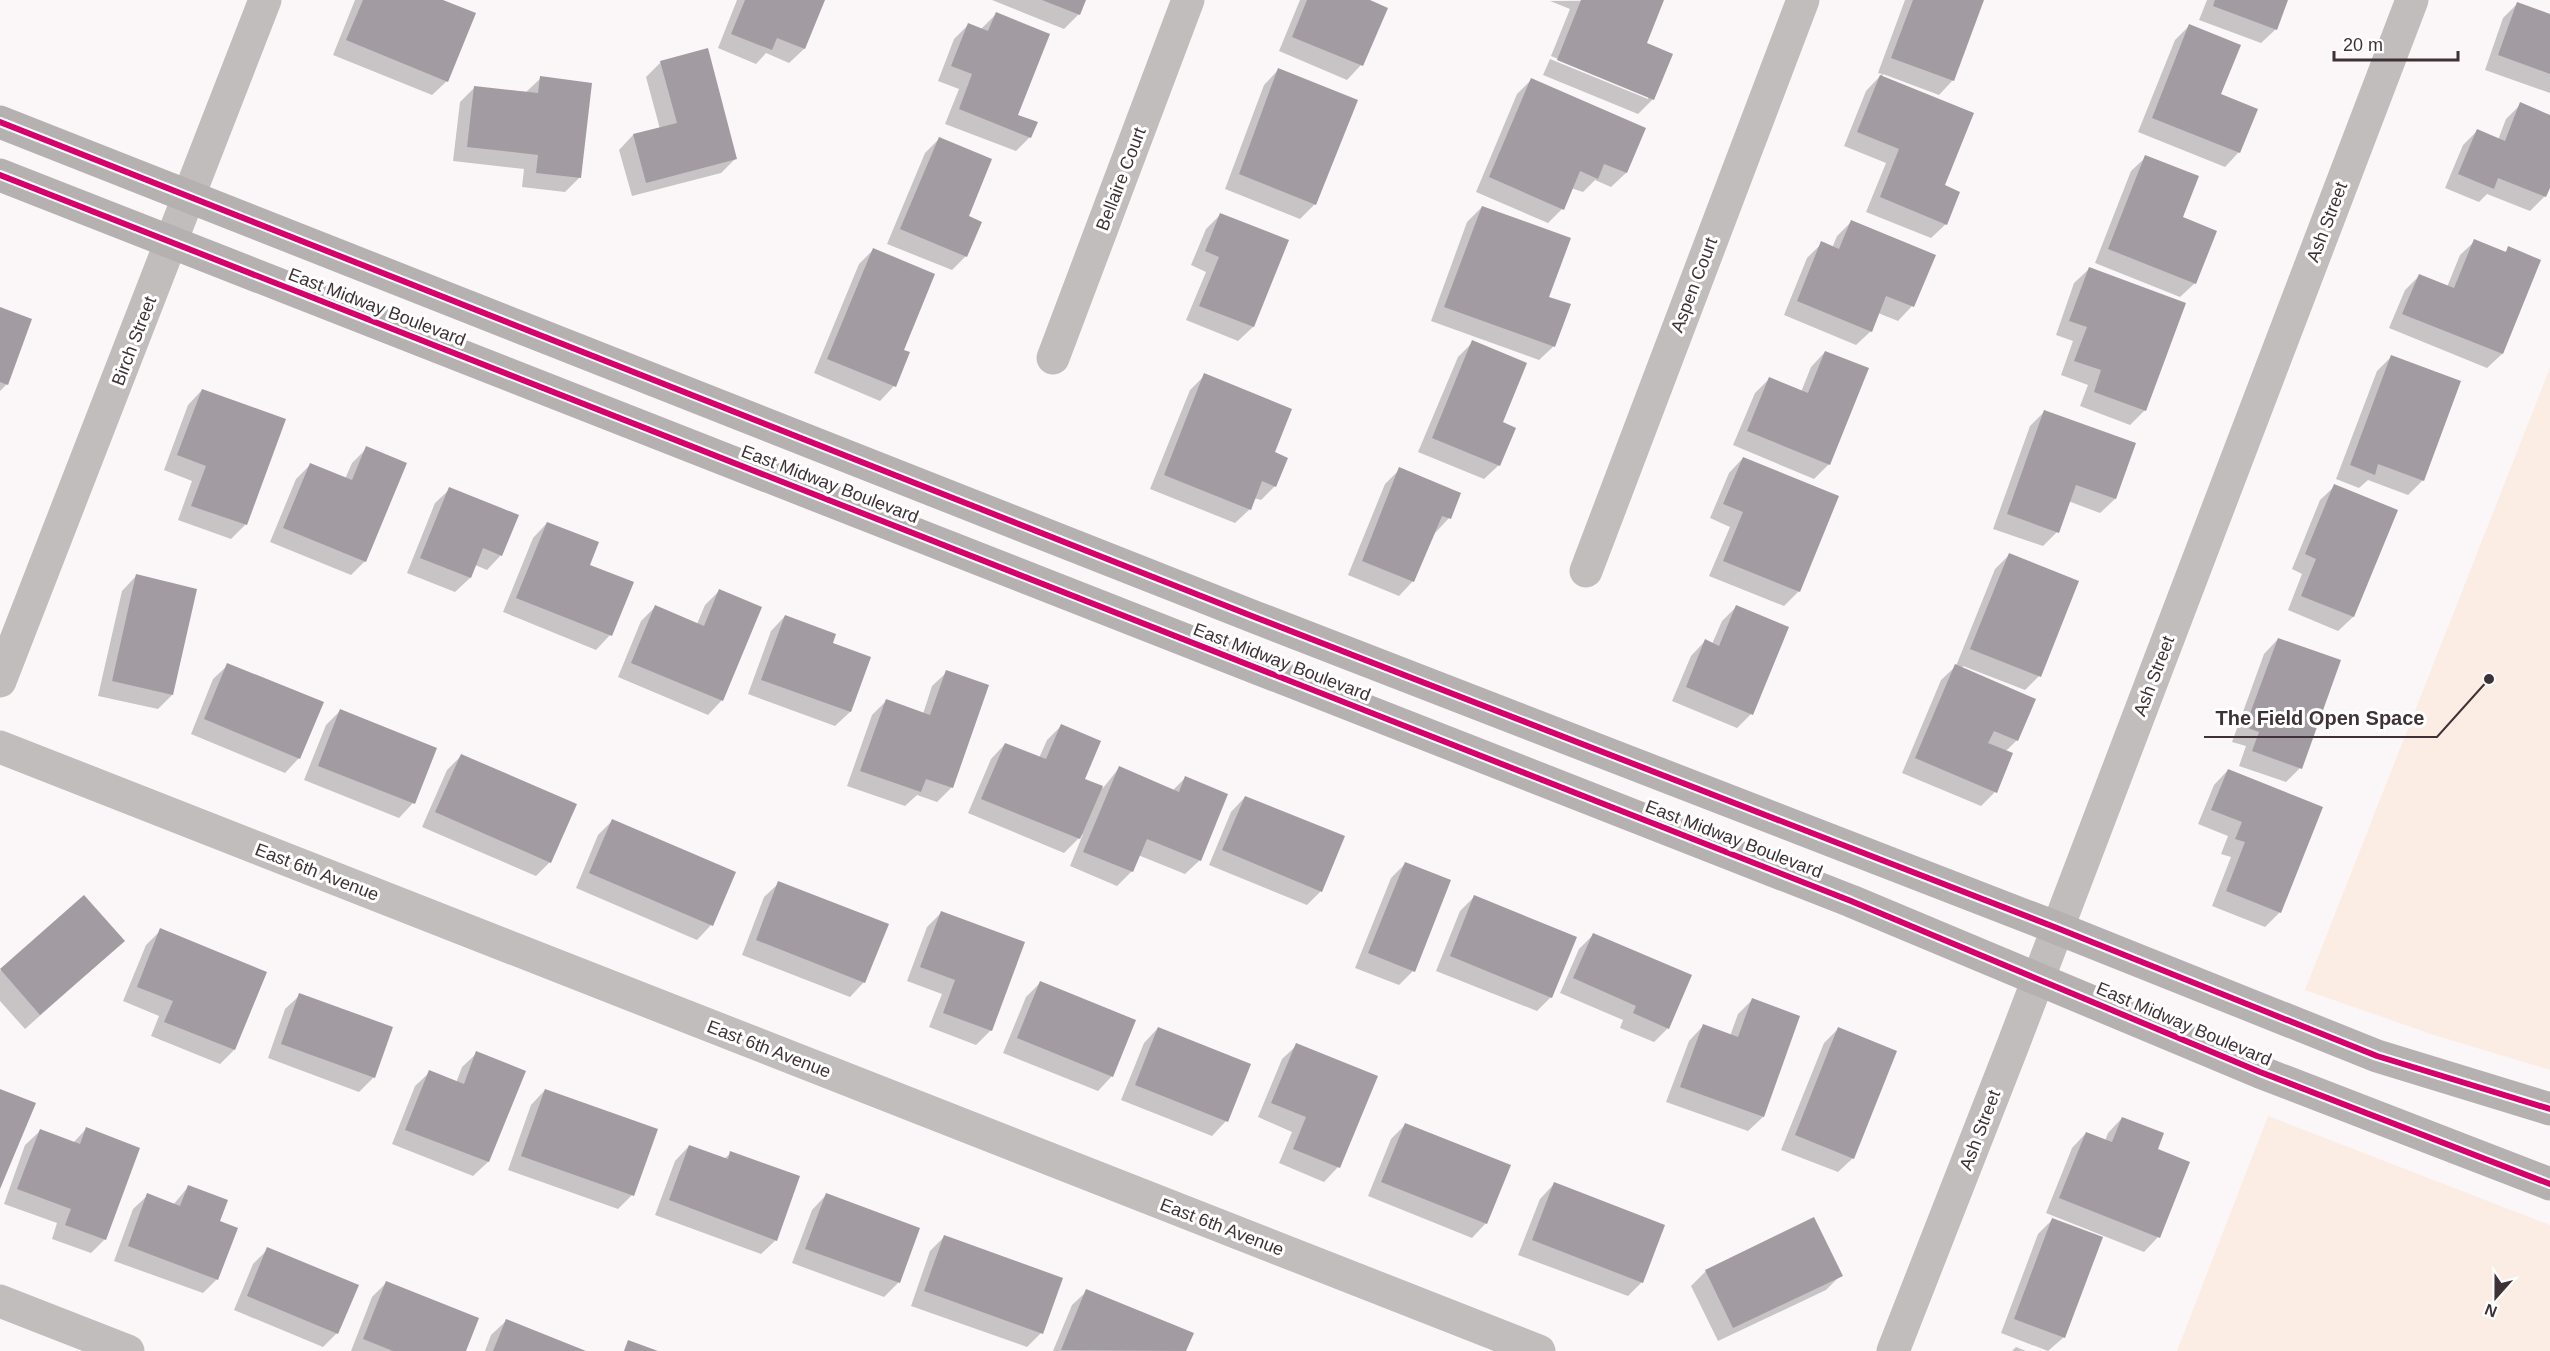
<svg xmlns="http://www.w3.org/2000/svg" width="2550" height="1351" font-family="Arial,sans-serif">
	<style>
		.green { fill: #fbede3 }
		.shadow { fill: #0003 }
		.building { fill: #a39ba2 }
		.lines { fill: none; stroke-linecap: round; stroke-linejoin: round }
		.street { stroke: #c1bdbc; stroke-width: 33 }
		.secondary { stroke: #b6b1b1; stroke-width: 33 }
		.cycleway-casing { stroke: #fff; stroke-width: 10 }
		.cycleway { stroke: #d6006c; stroke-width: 6 }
		.labels { text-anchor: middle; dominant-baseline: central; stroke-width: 6; stroke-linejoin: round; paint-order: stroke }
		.street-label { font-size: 18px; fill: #3f3236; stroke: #fff }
		.leader { fill: none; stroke: #3f3236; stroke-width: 2 }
		.callout-dot { fill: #3f3236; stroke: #fff; stroke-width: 2 }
		.callout-label { font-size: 20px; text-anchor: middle; font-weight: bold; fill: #3f3236; stroke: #fff; stroke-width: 6; stroke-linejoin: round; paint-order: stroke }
	</style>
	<rect width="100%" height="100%" fill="#fbf6f8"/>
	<!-- green -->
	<g class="green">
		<polygon points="2550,368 2550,1070 2434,1035 2305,990"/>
		<polygon points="2268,1116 2550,1225 2550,1351 2177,1351"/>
	</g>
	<!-- shadow -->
	<g class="shadow">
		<polygon points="355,0 441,0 447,81 432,95 333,55"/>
		<polygon points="737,0 823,0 804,49 789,63 766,53 756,64 718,48"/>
		<polygon points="992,0 1084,0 1079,14 1064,29"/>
		<polygon points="1300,0 1366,0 1361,65 1347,80 1279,51"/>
		<polygon points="1663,0 1645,44 1653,99 1638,114 1543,75 1550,59 1648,99 1648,96 1551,56 1570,9 1550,1"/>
		<polygon points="1905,0 1983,0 1953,80 1939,95 1883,74 1882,77 1943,186 1946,224 1931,238 1866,212 1886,163 1844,146 1866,91 1882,74 1878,73"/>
		<polygon points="2207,0 2286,0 2276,29 2261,43 2199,20"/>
		<polygon points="2517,4 2550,15 2550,93 2485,70 2503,18"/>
		<polygon points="996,14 1016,116 1030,137 1016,151 945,124 959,89 938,81 954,39 969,24 981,29"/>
		<polygon points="2189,26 2220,95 2239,152 2225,167 2138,132 2175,40"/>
		<polygon points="661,62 736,158 721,173 632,196 619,150 633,135 660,129 646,77"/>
		<polygon points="1278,70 1315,204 1300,219 1225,189 1264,85"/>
		<polygon points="541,78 580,177 565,192 522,187 524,169 453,161 460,102 475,87 526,92"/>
		<polygon points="1531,80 1644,128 1626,173 1611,187 1595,180 1583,192 1571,188 1562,209 1548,223 1476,192 1517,94"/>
		<polygon points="2521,104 2550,116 2550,184 2545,196 2530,211 2487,194 2479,202 2445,188 2463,145 2477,131 2498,140 2506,119"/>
		<polygon points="939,139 967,217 966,256 952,270 887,244 925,153"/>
		<polygon points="2146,157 2195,283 2180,297 2095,263 2131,171"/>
		<polygon points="1482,207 1547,297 1554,346 1539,360 1431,321 1467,222"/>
		<polygon points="1220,215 1287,241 1253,327 1238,341 1186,320 1206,272 1191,265 1206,229"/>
		<polygon points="1851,222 1912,306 1898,321 1878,313 1871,331 1856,345 1784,315 1807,258 1822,243 1832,248 1837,236"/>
		<polygon points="2475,241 2504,253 2509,248 2540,261 2502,354 2487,368 2389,328 2405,290 2419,276 2447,287 2460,255"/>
		<polygon points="873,250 902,351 908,353 894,386 880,401 814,373 859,264"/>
		<polygon points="2089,269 2145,410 2130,425 2080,406 2088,385 2061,375 2073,341 2056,335 2074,283"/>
		<polygon points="0,309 7,384 0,391"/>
		<polygon points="1473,342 1501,423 1499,465 1484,479 1418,452 1458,357"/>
		<polygon points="1825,352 1829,464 1814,479 1733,445 1755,393 1769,379 1801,392 1811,367"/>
		<polygon points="2391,357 2423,480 2408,495 2368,480 2359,488 2336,479 2377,371"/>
		<polygon points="1205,375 1273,453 1275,486 1261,500 1254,498 1250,509 1235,523 1150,489 1190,390"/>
		<polygon points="202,390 284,420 245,525 231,539 178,520 192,481 164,470 188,405"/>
		<polygon points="2044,412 2134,444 2115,499 2100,513 2068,501 2057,532 2043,546 1993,529 2030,426"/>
		<polygon points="367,448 365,561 351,575 270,542 296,479 310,465 345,479 352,463"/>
		<polygon points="1743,458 1837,496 1798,592 1784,606 1709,576 1730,527 1710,518 1729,473"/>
		<polygon points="1400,469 1449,518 1435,533 1413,581 1399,596 1348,575 1385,484"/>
		<polygon points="2335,486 2396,511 2353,617 2338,631 2288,610 2302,574 2292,569 2320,500"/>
		<polygon points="450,489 501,555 487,570 475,565 470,578 455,592 407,573 435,503"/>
		<polygon points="547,523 588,566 610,635 596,650 503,612 533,538"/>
		<polygon points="2009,555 2039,676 2025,690 1963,666 1962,669 2017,740 2005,752 1995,792 1981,806 1902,773 1941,680 1956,666 1995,569"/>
		<polygon points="136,576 172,695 158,709 98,696 122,591"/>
		<polygon points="719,591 722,700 708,715 618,677 641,621 655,607 697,624 705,605"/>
		<polygon points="1736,607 1751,714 1737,728 1672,701 1691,656 1705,641 1712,644 1722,621"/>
		<polygon points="785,616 831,644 850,712 835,726 748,694 771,631"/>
		<polygon points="2278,639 2300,768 2286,782 2239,766 2246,746 2232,742 2264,654"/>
		<polygon points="228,665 299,758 285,773 191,734 213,679"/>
		<polygon points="947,672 987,686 951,788 937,802 917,795 905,806 847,786 872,715 886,701 923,714 932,686"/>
		<polygon points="340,711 435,749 413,803 399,818 304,780 326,725"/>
		<polygon points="1061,726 1083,779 1103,788 1119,768 1172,791 1186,777 1200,860 1185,874 1138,855 1132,871 1117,886 1070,866 1083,834 1064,853 968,813 991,759 1005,744 1039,758 1047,740"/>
		<polygon points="461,756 550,862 536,876 422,827 447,770"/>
		<polygon points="2228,770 2280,912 2265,927 2212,906 2231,857 2221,854 2228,836 2198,824 2214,785"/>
		<polygon points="1245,797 1321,891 1307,905 1209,865 1231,812"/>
		<polygon points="612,821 711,925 697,940 576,888 598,835"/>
		<polygon points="1405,864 1413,971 1399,985 1355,968 1391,878"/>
		<polygon points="779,883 864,982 850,997 742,955 764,897"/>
		<polygon points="1475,896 1551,997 1537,1011 1436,971 1460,911"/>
		<polygon points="84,897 108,955 25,1029 0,1001 0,971"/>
		<polygon points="941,913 991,1030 976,1045 929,1027 942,994 907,981 927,927"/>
		<polygon points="161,930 234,1050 220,1064 151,1036 159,1016 123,1001 146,945"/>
		<polygon points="1593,935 1668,1028 1654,1042 1620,1028 1623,1020 1560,993 1579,949"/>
		<polygon points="1040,983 1112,1076 1098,1091 1003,1053 1026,997"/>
		<polygon points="300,995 374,1077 359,1092 268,1058 285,1009"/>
		<polygon points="1752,1000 1798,1017 1763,1117 1748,1131 1666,1102 1689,1041 1703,1026 1730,1036 1738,1014"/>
		<polygon points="1158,1028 1249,1065 1226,1121 1212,1136 1121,1100 1144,1043"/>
		<polygon points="1838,1029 1853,1158 1838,1172 1781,1150 1824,1043"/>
		<polygon points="1297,1045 1376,1077 1338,1167 1324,1182 1279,1163 1292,1132 1258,1117 1282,1059"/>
		<polygon points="477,1053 524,1072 488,1162 473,1176 392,1144 415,1086 430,1072 456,1083 462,1067"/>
		<polygon points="545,1090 632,1195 618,1209 508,1170 531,1105"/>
		<polygon points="2122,1118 2156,1150 2188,1163 2158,1237 2144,1252 2046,1213 2072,1148 2086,1133 2105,1141 2108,1133"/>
		<polygon points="1405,1125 1486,1223 1472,1238 1368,1196 1391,1139"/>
		<polygon points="86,1129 105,1239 91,1253 52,1239 57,1223 4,1204 25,1145 40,1131 73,1143"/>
		<polygon points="689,1146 724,1159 731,1153 776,1240 761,1254 655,1215 675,1161"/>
		<polygon points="1554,1184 1642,1282 1628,1296 1518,1255 1540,1199"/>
		<polygon points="188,1187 218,1222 217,1279 203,1293 114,1261 133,1209 148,1195 173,1205"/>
		<polygon points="826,1195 899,1282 884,1297 792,1263 812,1210"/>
		<polygon points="2052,1220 2064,1337 2048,1351 2001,1333 2038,1234"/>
		<polygon points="944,1237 1041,1333 1027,1347 911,1306 930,1251"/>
		<polygon points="268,1249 337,1333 323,1347 234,1310 253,1264"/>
		<polygon points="1706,1271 1841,1275 1826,1290 1718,1341 1691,1286"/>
		<polygon points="387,1282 464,1351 351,1351 372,1297"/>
		<polygon points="1087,1291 1192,1334 1185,1351 1053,1351 1072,1305"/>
		<polygon points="506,1321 582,1351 485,1351 491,1335"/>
		<polygon points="2016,1347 2026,1351 2012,1351"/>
	</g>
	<!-- building -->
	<g class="building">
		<polygon points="363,0 443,0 476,13 448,82 346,40"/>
		<polygon points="745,0 825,0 805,49 777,38 772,50 731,34"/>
		<polygon points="1042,0 1086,0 1080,15"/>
		<polygon points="1307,0 1370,0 1388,8 1363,66 1292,37"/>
		<polygon points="1581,0 1664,0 1647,43 1673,54 1654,100 1557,60"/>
		<polygon points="1913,0 1984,0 1954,81 1891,58"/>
		<polygon points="2215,0 2288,0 2277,30 2213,6"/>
		<polygon points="2517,2 2550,14 2550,74 2498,55"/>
		<polygon points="996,12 1050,34 1018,115 1038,122 1031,138 959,109 972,74 951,66 968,23 988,31"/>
		<polygon points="2189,24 2241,45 2221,94 2258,109 2240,153 2152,118"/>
		<polygon points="708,48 737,159 646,183 633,134 677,123 660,61"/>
		<polygon points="1278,68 1358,100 1316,205 1239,174"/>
		<polygon points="1880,75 1974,113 1945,185 1960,192 1947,225 1880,197 1899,149 1857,132"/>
		<polygon points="540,76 592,83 581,178 536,173 538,155 467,147 474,86 538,93"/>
		<polygon points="1531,78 1646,128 1627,173 1604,164 1598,179 1580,171 1564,210 1489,177"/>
		<polygon points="2520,102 2550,115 2550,188 2546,197 2498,178 2494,189 2458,174 2477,129 2505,141"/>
		<polygon points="939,137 992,159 969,216 982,222 967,257 900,229"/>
		<polygon points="2145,155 2199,176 2183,217 2217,231 2196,284 2108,249"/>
		<polygon points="1482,206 1571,238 1549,297 1571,304 1555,347 1444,307"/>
		<polygon points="1220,213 1289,240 1254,327 1199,306 1219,257 1205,251"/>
		<polygon points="1851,220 1936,255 1914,307 1886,296 1872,332 1797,301 1821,241 1839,249"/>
		<polygon points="2474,239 2506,252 2508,246 2541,260 2503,354 2402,314 2419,274 2454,288"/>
		<polygon points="873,248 935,274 904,350 910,352 896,387 827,359"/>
		<polygon points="2089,267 2186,303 2146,411 2094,392 2101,370 2074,361 2087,327 2069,321"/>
		<polygon points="0,307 32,319 8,385 0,382"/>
		<polygon points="1472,340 1527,363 1503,422 1516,428 1500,466 1432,438"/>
		<polygon points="1825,351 1869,368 1830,465 1747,431 1769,377 1808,393"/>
		<polygon points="2391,355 2461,381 2424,481 2378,464 2375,475 2350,465"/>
		<polygon points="1204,373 1292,409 1275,452 1288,458 1276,487 1262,481 1251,510 1164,475"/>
		<polygon points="202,389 286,419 247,525 191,506 206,466 177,455"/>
		<polygon points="2044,410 2136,443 2116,499 2076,485 2059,533 2007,514"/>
		<polygon points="366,446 407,463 366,562 283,528 310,463 352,480"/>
		<polygon points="1743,457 1839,496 1800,592 1723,561 1743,512 1723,504"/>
		<polygon points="1399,467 1461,493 1451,519 1442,516 1414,582 1362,561"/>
		<polygon points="2334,484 2398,510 2354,617 2301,596 2316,559 2305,554"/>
		<polygon points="449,487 519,515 502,556 483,548 471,578 420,558"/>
		<polygon points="547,522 599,542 590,565 634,582 612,636 516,598"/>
		<polygon points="2009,553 2079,581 2041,677 1970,649"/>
		<polygon points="136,574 197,589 173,695 112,681"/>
		<polygon points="719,589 762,607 723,701 631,663 655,605 704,626"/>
		<polygon points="1736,605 1789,627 1753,715 1686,687 1705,639 1719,646"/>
		<polygon points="785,615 836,634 833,643 871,657 851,712 761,680"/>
		<polygon points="2278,638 2341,660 2302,769 2252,751 2259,732 2245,727"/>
		<polygon points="227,663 324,702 300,759 204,719"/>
		<polygon points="1955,664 2036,699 2018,741 1994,731 1988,743 2013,753 1997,793 1915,758"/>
		<polygon points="946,670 989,685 953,788 926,779 921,792 860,771 886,699 930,715"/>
		<polygon points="340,709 437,748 415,804 318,766"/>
		<polygon points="1061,724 1101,741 1085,779 1103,786 1080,839 981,799 1005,743 1046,759"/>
		<polygon points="461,754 577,804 551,863 435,812"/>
		<polygon points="1119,766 1179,792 1185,776 1228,794 1201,861 1147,839 1133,872 1083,852"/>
		<polygon points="2228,769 2323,807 2281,913 2226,891 2245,842 2235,839 2242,822 2211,810"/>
		<polygon points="1245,796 1345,836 1322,892 1222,850"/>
		<polygon points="612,819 736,872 713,926 589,873"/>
		<polygon points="1405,862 1451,880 1415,972 1368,953"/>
		<polygon points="778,881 889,924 865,983 756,940"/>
		<polygon points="84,895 125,941 40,1015 0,969"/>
		<polygon points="1474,895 1577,937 1552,998 1450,956"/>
		<polygon points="941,911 1025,942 992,1031 943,1013 955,980 920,967"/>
		<polygon points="160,928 267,972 235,1050 164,1022 173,1001 137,987"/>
		<polygon points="1593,933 1692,975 1669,1029 1633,1013 1636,1006 1573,978"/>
		<polygon points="1040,981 1136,1020 1113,1077 1017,1038"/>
		<polygon points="299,993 393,1027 375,1078 281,1044"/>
		<polygon points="1752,998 1800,1016 1764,1117 1680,1087 1703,1024 1738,1037"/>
		<polygon points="1158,1027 1251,1064 1228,1122 1135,1085"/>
		<polygon points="1838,1027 1897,1051 1854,1159 1795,1135"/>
		<polygon points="1296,1043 1378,1076 1340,1168 1293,1149 1306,1117 1271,1103"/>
		<polygon points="476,1051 526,1071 489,1162 405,1130 429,1070 464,1084"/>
		<polygon points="0,1089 36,1103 0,1189"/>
		<polygon points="545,1089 658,1129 634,1196 521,1156"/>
		<polygon points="2122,1117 2164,1133 2158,1149 2190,1162 2160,1238 2059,1198 2086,1132 2112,1142"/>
		<polygon points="1405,1123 1511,1165 1487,1224 1381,1182"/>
		<polygon points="86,1127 140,1148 106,1240 65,1225 71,1209 17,1189 40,1129 80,1144"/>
		<polygon points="689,1145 728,1159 730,1151 800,1176 777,1241 669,1200"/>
		<polygon points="1554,1182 1665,1225 1643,1283 1532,1240"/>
		<polygon points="188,1185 228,1200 220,1221 238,1228 218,1280 128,1246 147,1193 180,1206"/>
		<polygon points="826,1193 920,1228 900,1283 805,1249"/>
		<polygon points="1814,1217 1843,1276 1733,1328 1705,1270"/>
		<polygon points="2052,1218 2103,1237 2065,1338 2014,1319"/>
		<polygon points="944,1235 1063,1278 1043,1334 924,1291"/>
		<polygon points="267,1247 359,1285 338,1334 247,1296"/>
		<polygon points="386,1281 479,1318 466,1351 393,1351 363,1339"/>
		<polygon points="1086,1289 1194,1333 1186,1351 1061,1350"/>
		<polygon points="506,1319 586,1351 493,1351"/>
		<polygon points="628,1340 658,1351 624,1351"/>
	</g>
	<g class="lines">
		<!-- street -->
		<g class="street">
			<polyline points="1053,358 1188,0"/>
			<polyline points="1586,571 1803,0"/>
			<polyline points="0,681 265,0"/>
			<polyline points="0,747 1539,1351"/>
			<polyline points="0,1301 128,1351"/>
			<polyline points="1893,1351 2013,1045 2412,0"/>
		</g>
		<!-- secondary -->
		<g class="secondary">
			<polyline points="0,122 1257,618 2057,928 2377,1056 2550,1109"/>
			<polyline points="0,175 1851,901 2260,1072 2550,1184"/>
		</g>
		<defs>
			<g id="cycleway">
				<polyline points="0,122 1257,618 2057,928 2377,1056 2550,1109"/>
				<polyline points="0,175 1851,901 2260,1072 2550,1184"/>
			</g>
		</defs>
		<!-- cycleway casing -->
		<use href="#cycleway" class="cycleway-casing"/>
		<!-- cycleway -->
		<use href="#cycleway" class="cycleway"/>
	</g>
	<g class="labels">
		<!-- street labels -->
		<g class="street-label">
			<text transform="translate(1121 179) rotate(-69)">Bellaire Court</text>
			<text transform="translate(2327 222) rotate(-69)">Ash Street</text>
			<text transform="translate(1694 285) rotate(-69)">Aspen Court</text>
			<text transform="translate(377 307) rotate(21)">East Midway Boulevard</text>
			<text transform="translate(134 341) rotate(-69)">Birch Street</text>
			<text transform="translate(830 484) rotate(21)">East Midway Boulevard</text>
			<text transform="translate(1282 662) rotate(21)">East Midway Boulevard</text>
			<text transform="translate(2154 676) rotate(-69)">Ash Street</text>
			<text transform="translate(1734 839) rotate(21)">East Midway Boulevard</text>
			<text transform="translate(317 872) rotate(21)">East 6th Avenue</text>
			<text transform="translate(2184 1024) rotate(23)">East Midway Boulevard</text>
			<text transform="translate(769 1049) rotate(21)">East 6th Avenue</text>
			<text transform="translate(1980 1130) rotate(-69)">Ash Street</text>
			<text transform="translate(1222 1227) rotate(21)">East 6th Avenue</text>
		</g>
	</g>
	<!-- callouts -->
	<path class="leader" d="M2489 679L2437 737H2204"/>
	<circle class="callout-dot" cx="2489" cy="679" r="6"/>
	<g class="callout-label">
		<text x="2320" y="725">The Field Open Space</text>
	</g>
	<!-- north arrow -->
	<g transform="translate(2496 1297) rotate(201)" stroke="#ffffff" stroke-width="4.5" paint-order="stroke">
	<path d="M0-4.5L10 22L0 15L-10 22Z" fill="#3f3236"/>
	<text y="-9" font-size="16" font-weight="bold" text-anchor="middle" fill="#3f3236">N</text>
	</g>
	<!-- scale -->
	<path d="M2334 51v9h124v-9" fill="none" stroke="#3f3236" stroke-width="3"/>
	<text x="2343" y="51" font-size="18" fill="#3f3236" stroke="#ffffff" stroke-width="4.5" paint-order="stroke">20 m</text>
</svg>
